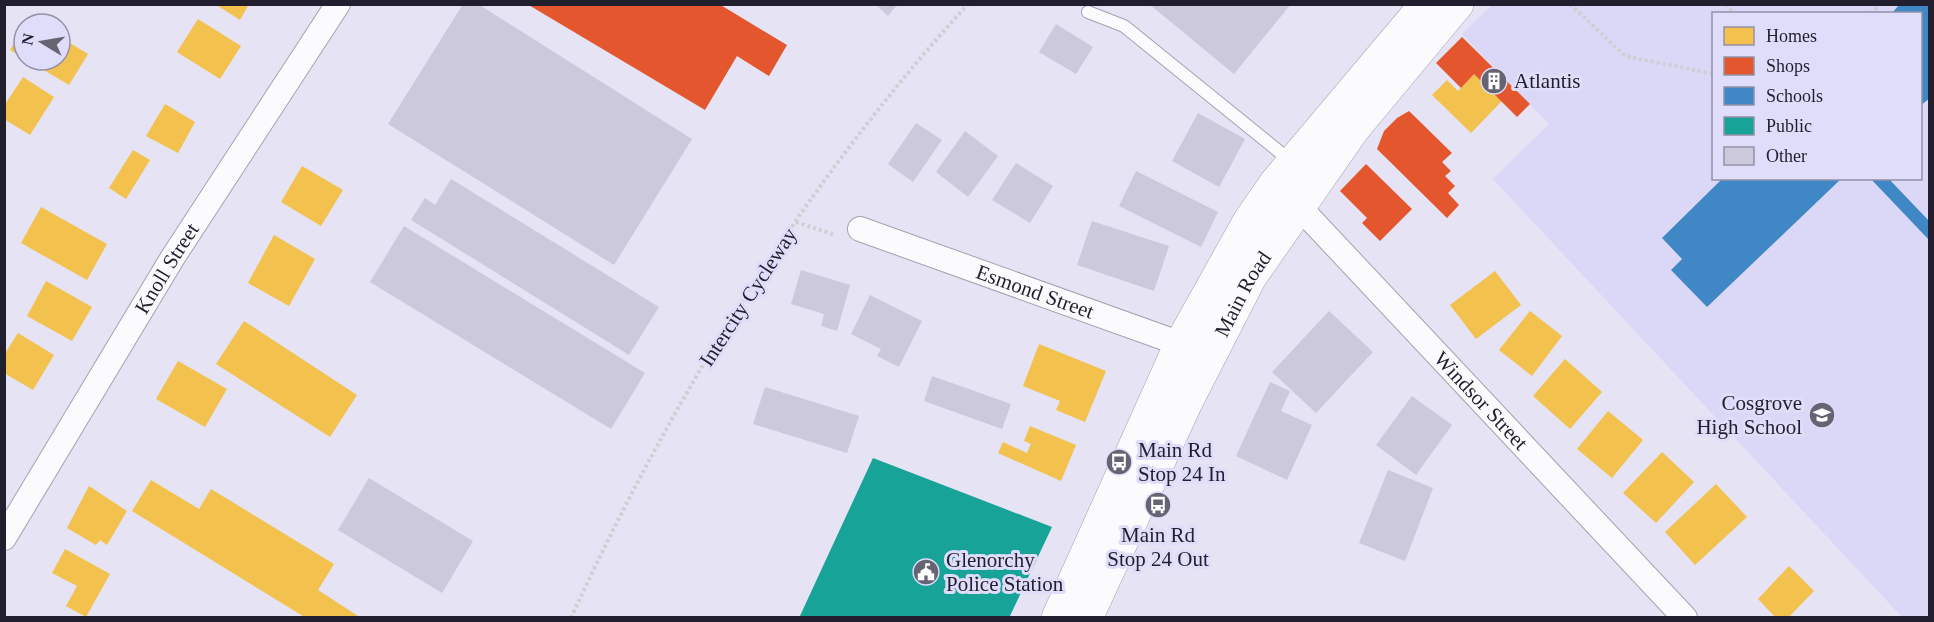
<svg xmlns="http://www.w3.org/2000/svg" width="1934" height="622" font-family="Georgia,serif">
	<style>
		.built { fill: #dad7f7; fill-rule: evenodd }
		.homes { fill: #f2c14e }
		.shops { fill: #e4572e }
		.schools { fill: #3f88c5 }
		.public { fill: #17a398 }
		.building { fill: #cbc9db }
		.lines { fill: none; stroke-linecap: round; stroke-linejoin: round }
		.service-casing { stroke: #a3a2af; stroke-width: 14 }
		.minor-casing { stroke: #a3a2af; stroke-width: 26 }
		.secondary-casing { stroke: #a3a2af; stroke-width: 34 }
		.path { stroke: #cfcfd3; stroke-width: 4; stroke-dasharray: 3 3; stroke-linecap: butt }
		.service { stroke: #fbfbfd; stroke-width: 12 }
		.minor { stroke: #fbfbfd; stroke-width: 24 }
		.secondary { stroke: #fbfbfd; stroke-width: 33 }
		.labels { text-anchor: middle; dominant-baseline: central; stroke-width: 6; stroke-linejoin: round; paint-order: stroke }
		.poi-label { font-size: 21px; fill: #211f2d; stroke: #dfddfa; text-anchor: start }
		.street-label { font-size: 21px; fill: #211f2d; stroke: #dfddfa }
	</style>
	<rect width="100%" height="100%" fill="#e5e3f4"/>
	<!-- built -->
	<path class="built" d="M1492 5H1929V617H1902L1493 179 1549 124 1462 34ZM1714 14H1920V178H1714Z"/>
	<!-- homes -->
	<g class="homes">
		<polygon points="215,4 249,4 240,20"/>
		<polygon points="198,19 241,46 220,79 177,52"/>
		<polygon points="24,27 24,58 10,50"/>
		<polygon points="60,37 88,54 69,85 27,60 60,60"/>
		<polygon points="1474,74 1502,101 1471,133 1432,95 1447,80 1458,91"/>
		<polygon points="23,77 54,97 30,135 4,119 4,106"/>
		<polygon points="165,104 195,122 178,153 146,136"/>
		<polygon points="133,150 150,160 126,199 109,188"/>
		<polygon points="302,166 343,190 321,226 281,202"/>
		<polygon points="41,207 107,244 87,280 21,243"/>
		<polygon points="274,235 315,259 289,306 248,283"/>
		<polygon points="1495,271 1521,305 1476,339 1450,305"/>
		<polygon points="46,281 92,307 72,341 27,316"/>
		<polygon points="1530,311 1562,336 1532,376 1499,350"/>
		<polygon points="244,321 357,395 330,437 216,364"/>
		<polygon points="18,333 54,355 33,390 4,373 4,355"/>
		<polygon points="1039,344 1106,371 1085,422 1056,410 1060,401 1023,386"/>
		<polygon points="1565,359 1602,392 1570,429 1533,396"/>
		<polygon points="178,361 227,389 205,427 156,399"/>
		<polygon points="1608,411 1643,440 1612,478 1577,449"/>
		<polygon points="1030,426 1076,445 1061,481 998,453 1003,442 1027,453 1031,444 1024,441"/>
		<polygon points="1662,452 1694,482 1656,523 1623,493"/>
		<polygon points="151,480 199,509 211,489 334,564 318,590 361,618 306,618 132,511"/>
		<polygon points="1716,484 1747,517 1695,565 1665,532"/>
		<polygon points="89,486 127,511 107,545 100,540 96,545 67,528"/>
		<polygon points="65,549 110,574 86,617 66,606 77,586 52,573"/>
		<polygon points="1789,566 1814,591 1788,618 1776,618 1758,599"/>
	</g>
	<!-- shops -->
	<g class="shops">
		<polygon points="527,4 719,4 787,45 769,76 737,56 705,110"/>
		<polygon points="1462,37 1530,104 1517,117 1474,74 1461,88 1436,63"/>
		<polygon points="1409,111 1452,153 1442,162 1451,171 1445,176 1455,186 1448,193 1459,205 1447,218 1377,149 1384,131 1397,118"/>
		<polygon points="1366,164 1412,209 1380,241 1362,223 1367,218 1340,191"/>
	</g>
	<!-- schools -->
	<g class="schools">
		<polygon points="1900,4 1930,4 1930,98 1920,106 1920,14 1891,14"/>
		<polygon points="1723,178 1842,178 1707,307 1671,270 1682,259 1662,238"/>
		<polygon points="1870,178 1888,178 1930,222 1930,241"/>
	</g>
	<!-- public -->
	<polygon class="public" points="873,458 1052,527 1009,618 799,618"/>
	<!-- building -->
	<g class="building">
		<polygon points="463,4 478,4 692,139 614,265 388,124"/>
		<polygon points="875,4 898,4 888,16"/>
		<polygon points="1149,4 1291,4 1234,74"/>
		<polygon points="1056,24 1093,47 1076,74 1039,52"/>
		<polygon points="1198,113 1245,139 1219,187 1172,161"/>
		<polygon points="916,123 942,140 913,182 888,164"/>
		<polygon points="965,131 998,156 968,197 936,172"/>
		<polygon points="1016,163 1053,186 1030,223 992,200"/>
		<polygon points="1136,171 1218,212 1201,247 1119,206"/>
		<polygon points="451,179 659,307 629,355 411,220 425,198 435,205"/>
		<polygon points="1092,221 1169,246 1154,291 1077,265"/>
		<polygon points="404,226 645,373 611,429 370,282"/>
		<polygon points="801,270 850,285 837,331 821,326 824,314 791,304"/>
		<polygon points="870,295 922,321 899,367 877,356 881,349 851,334"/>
		<polygon points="1329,311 1373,352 1316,413 1272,372"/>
		<polygon points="932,376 1011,404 1002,429 924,401"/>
		<polygon points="1270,382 1290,391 1281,411 1312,425 1287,480 1236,456"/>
		<polygon points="765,387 859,416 847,453 753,424"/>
		<polygon points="1412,396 1452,425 1416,475 1376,445"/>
		<polygon points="1388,470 1433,488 1405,561 1359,543"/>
		<polygon points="369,478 473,541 442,593 338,530"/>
	</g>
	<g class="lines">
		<defs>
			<polyline id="service" points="1088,12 1124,26 1292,162"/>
			<g id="minor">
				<path id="s1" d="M1288 195 1685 618"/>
				<path id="s2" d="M860 229 1181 344 1196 352"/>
				<path id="s3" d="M4 538 173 257 338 4"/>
			</g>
			<g id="secondary">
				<polyline points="1058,618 1181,344 1249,222 1276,183 1419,13"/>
				<path id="s4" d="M1086 618 1186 402 1250 277 1353 129 1457 4"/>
			</g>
		</defs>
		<!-- service casing -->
		<use href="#service" class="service-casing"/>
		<!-- minor casing -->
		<use href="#minor" class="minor-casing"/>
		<!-- secondary casing -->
		<use href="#secondary" class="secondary-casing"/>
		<!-- path -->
		<g class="path">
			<polyline points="1570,4 1625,56 1714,74"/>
			<polyline points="1726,4 1734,14"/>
			<polyline points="1871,14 1880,4"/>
			<polyline points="796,222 835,235"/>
			<path d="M571 618C672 397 804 184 968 4"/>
		</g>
		<!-- service -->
		<use href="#service" class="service"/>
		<!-- minor -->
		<use href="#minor" class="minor"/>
		<!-- secondary -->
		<use href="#secondary" class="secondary"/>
	</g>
	<!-- icons -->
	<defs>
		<symbol id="building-disc" viewBox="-11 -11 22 22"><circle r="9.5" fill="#666473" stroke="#dfddfa"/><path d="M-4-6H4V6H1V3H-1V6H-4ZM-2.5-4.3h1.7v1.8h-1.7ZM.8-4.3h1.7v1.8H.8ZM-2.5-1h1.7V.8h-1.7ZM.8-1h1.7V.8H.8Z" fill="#fff"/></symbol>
		<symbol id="school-disc" viewBox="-11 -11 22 22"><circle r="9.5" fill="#666473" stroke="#dfddfa"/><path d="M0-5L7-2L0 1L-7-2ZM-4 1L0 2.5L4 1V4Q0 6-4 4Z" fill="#fff"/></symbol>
		<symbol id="bus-disc" viewBox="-11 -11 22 22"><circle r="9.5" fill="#666473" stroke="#dfddfa"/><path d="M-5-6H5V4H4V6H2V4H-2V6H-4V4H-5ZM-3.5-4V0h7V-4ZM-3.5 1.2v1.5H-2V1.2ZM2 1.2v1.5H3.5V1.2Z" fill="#fff"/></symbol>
		<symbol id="civic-disc" viewBox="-11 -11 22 22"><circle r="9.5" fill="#666473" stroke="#dfddfa"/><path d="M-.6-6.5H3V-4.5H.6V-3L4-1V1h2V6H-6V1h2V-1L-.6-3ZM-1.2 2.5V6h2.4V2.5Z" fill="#fff"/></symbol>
	</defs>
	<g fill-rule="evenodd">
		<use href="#building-disc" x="1479" y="66" width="30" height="30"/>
		<use href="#school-disc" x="1807" y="400" width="30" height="30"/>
		<use href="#bus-disc" x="1104" y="447" width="30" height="30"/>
		<use href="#bus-disc" x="1143" y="490" width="30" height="30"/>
		<use href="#civic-disc" x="911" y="557" width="30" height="30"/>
	</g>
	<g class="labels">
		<!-- poi labels -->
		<g class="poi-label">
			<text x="1514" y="81">Atlantis</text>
			<text x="1802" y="403" text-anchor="end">Cosgrove<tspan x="1802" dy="24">High School</tspan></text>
			<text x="1138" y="450">Main Rd<tspan x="1138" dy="24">Stop 24 In</tspan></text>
			<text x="1158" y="535" text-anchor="middle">Main Rd<tspan x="1158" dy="24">Stop 24 Out</tspan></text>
			<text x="946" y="560">Glenorchy<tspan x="946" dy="24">Police Station</tspan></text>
		</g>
		<!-- street labels -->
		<g class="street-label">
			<text stroke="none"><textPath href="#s3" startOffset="315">Knoll Street</textPath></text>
			<text stroke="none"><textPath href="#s2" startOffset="186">Esmond Street</textPath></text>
			<text stroke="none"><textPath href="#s4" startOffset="360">Main Road</textPath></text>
			<text transform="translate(748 297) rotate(-57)">Intercity Cycleway</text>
			<text stroke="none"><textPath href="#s1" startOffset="282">Windsor Street</textPath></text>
		</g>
	</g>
	<!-- border -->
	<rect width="1934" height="622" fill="none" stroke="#211f2d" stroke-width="12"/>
	<!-- legend -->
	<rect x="1712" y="12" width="210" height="168" fill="#dfddfa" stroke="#9391a8" stroke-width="1.5"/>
	<rect x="1724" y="27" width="30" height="18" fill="#f2c14e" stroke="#9391a8" stroke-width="1.5"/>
	<text x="1766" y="42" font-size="18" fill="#211f2d">Homes</text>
	<rect x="1724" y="57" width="30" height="18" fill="#e4572e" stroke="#9391a8" stroke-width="1.5"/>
	<text x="1766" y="72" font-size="18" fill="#211f2d">Shops</text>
	<rect x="1724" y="87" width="30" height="18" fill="#3f88c5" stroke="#9391a8" stroke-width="1.5"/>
	<text x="1766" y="102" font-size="18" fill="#211f2d">Schools</text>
	<rect x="1724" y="117" width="30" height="18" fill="#17a398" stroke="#9391a8" stroke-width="1.5"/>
	<text x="1766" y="132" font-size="18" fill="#211f2d">Public</text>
	<rect x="1724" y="147" width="30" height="18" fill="#cbc9db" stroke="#9391a8" stroke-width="1.5"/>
	<text x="1766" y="162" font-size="18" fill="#211f2d">Other</text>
	<!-- north arrow -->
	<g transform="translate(42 42) rotate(281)"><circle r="28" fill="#dfddfa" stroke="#9391a8" stroke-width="1.5"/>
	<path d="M0-4.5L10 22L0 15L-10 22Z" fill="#666473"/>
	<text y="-9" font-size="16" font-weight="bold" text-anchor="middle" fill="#211f2d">N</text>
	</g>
</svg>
